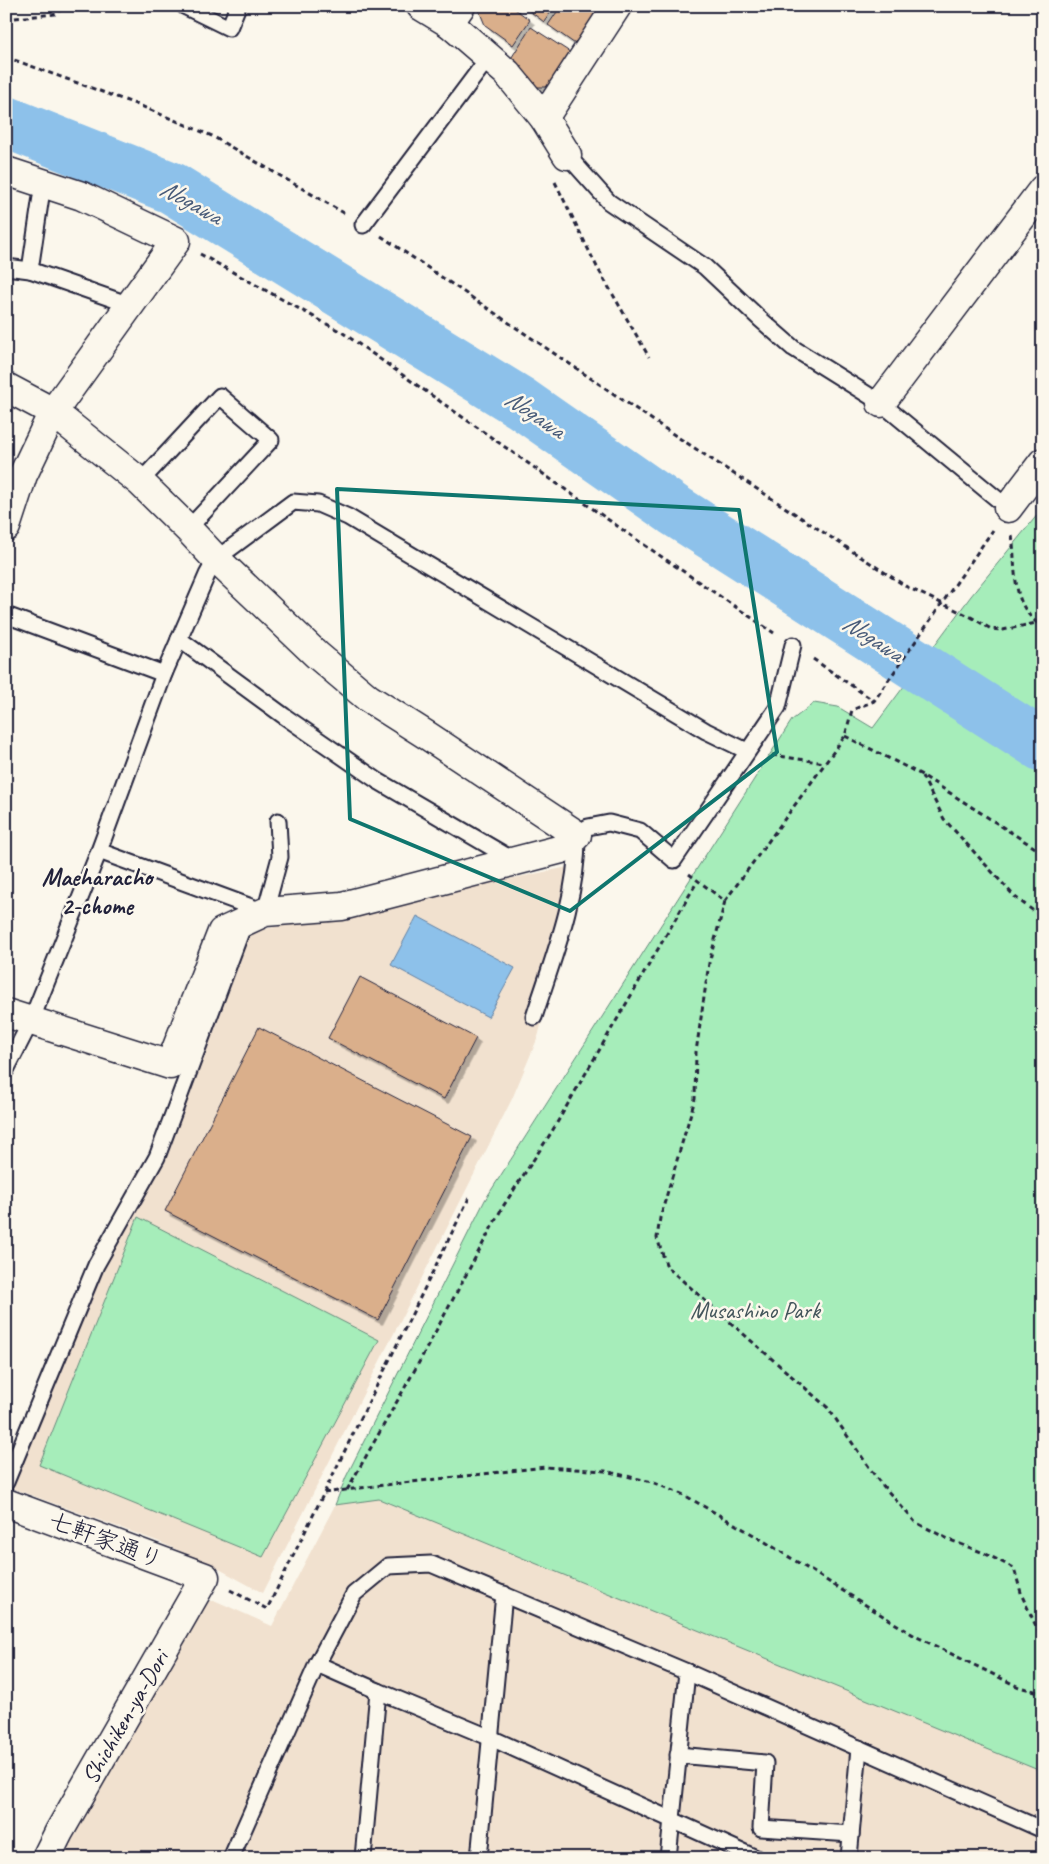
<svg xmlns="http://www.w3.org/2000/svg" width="1049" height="1864" font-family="Caveat,'Klee One',sans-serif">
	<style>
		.built { fill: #f1e1cf }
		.green { fill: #a6edba; stroke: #64887a }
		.water { fill: #8dc1ea; stroke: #6281a4 }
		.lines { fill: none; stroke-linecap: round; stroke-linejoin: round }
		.river { stroke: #8dc1ea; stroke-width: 52 }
		.building { fill: #daaf8b; stroke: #22223b; filter: url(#shadow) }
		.service-casing { stroke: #22223b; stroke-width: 19 }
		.minor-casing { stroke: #22223b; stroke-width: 31 }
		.path { stroke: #22223b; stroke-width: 3; stroke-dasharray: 5 4; stroke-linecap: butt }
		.service { stroke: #fbf7ec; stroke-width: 15 }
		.minor { stroke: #fbf7ec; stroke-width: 28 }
		.marked { fill: none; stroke: #0f766e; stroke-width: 4; stroke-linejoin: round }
		.labels { text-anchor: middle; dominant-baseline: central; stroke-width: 5; stroke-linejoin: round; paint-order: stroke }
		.park-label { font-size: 24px; fill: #43555b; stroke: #fbf7ec }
		.street-label { font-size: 24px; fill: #22223b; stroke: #fbf7ec }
		.water-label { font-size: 25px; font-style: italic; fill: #475a78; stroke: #fbf7ec }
		.neighbourhood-label { font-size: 25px; font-weight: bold; fill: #22223b; stroke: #fbf7ec }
	</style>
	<defs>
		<filter id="shadow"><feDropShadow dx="4.5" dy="4.5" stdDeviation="0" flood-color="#0004"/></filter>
	</defs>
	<rect width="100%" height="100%" fill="#fbf7ec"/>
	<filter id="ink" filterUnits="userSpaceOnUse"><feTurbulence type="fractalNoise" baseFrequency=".02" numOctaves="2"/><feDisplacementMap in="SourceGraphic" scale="10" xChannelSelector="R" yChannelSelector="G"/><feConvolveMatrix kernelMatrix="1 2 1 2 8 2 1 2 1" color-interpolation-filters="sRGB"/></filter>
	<g filter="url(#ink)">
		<!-- built -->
		<g class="built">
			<polygon points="583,864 538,1037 512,1099 263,1593 210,1564 157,1541 6,1486 6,1457 91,1264 149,1156 231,936"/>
			<polygon points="451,1488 1043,1755 1043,1858 62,1858 203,1601 216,1601 272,1626 335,1505"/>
		</g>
		<!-- green -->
		<g class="green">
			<polygon points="1043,508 1043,1772 379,1499 335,1505 346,1477 485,1200 792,720 814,703 838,707 873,728 971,596"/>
			<polygon points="138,1217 379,1340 263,1557 39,1465"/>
		</g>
		<!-- water -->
		<polygon class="water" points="417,916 515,968 488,1017 391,965"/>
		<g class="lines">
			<!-- river -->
			<polyline class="river" points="6,122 172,188 521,403 674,510 1043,746"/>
		</g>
		<!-- building -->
		<g class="building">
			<polygon points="479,6 511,6 530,20 513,45 485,25 478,8"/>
			<polygon points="523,6 555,6 544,22"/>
			<polygon points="561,6 602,6 578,46 548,25"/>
			<polygon points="531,27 573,54 553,87 533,87 510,60"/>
			<polygon points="360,977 476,1038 444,1099 328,1038"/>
			<polygon points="259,1027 472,1137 378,1320 165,1211"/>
		</g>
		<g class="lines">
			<defs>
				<g id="service">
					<polyline points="184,6 229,28 238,6"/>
					<polyline points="567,155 609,202 705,267 760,319 793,348 881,403 1008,508"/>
					<polyline points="363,225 489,57"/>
					<polyline points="6,267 30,270 130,305"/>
					<polyline points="30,270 43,183"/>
					<polyline points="140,482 220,396 271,440 188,529"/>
					<polyline points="6,615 164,674"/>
					<polyline points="179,639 284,716 378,781 515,861"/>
					<polyline points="99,851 265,912 280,857 278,821"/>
					<path d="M534 1017C553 958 578 897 577 835L588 827 609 823 640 831 674 860 778 707 793 645"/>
					<polyline points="6,1070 31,1021 99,851 164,674 207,575 216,559 293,502 318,504 348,517 706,731 747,751"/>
					<polyline points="6,1482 96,1265 157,1157 245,921"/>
					<polyline points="317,1664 378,1691 491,1738 756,1858"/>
					<polyline points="678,1755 765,1763 761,1828 851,1834"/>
					<polyline points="231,1858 317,1664 354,1594 388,1566 431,1564 687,1672 1043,1830"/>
					<polyline points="363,1858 378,1691"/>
					<polyline points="479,1858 504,1594"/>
					<polyline points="668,1858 687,1672"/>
					<polyline points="849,1858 859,1748"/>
				</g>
				<g id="minor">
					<polyline points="421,6 449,23 461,6"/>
					<polyline points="449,23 507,73 544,118 567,155"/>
					<polyline points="544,118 617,6"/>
					<polyline points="6,171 82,196 176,241 53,412 23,475 6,527"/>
					<polyline points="6,387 53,412 140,482 188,529 216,559 317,655 368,698 428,736 577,835 562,849 342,906 265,912 222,932 170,1065 6,1013"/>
					<polyline points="881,403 1043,189"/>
					<polyline points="1008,508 1043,462"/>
					<polyline points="6,1503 205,1577 59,1832 46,1858"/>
				</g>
			</defs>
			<!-- service casing -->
			<use href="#service" class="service-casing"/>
			<!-- minor casing -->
			<use href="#minor" class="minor-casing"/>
			<!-- path -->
			<g class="path">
				<polyline points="6,19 55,14 67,6"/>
				<polyline points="6,57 141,106 212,136 344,213"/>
				<polyline points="555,182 597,267 649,357"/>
				<polyline points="381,236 673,434 907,587 971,617 991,629 1003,630 1036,623"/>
				<polyline points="200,254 343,333 640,542 774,633"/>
				<path d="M1012 535C1017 569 1009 605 1043 627"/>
				<polyline points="813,659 874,701"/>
				<polyline points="845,736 922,775 1043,853"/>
				<polyline points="772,755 825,763"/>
				<polyline points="922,776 944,819 1015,897 1043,918"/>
				<polyline points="689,874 725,901 845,736 852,710 874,701 993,530"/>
				<polyline points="725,901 709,963 696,1052 695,1099 660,1218 657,1238 667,1267 828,1408 878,1480 915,1522 950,1540 984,1553 1014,1568 1022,1596 1043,1641"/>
				<polyline points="347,1490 417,1366 502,1208 551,1133 697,882"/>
				<polyline points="324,1493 375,1486 545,1467 605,1471 652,1482 684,1495 759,1538 915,1636 1019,1687 1043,1693"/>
				<polyline points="230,1590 267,1609 469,1198"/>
			</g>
			<!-- service -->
			<use href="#service" class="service"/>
			<!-- minor -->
			<use href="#minor" class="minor"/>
		</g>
	</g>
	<!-- marked area -->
	<path class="marked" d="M337 489 739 510 777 752 570 911 350 819Z"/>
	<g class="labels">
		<!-- park labels -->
		<g class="park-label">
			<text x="755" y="1310">Musashino Park</text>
		</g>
		<!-- street labels -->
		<g class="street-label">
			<text transform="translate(106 1540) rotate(21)">七軒家通り</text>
			<text transform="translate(125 1717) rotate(-60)">Shichiken-ya-Dori</text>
		</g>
		<!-- water labels -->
		<g class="water-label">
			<text transform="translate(191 202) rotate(29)">Nogawa</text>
			<text transform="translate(535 414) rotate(34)">Nogawa</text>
			<text transform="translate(873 638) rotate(33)">Nogawa</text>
		</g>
		<!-- neighbourhood labels -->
		<g class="neighbourhood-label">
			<text x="97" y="877">Maeharacho<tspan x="97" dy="29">2-chome</tspan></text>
		</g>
	</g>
	<!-- margin -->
	<rect width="1049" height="1864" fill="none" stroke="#fbf7ec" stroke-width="25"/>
	<rect x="12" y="12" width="1024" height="1839" fill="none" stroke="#22223b" stroke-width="2" filter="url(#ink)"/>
</svg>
